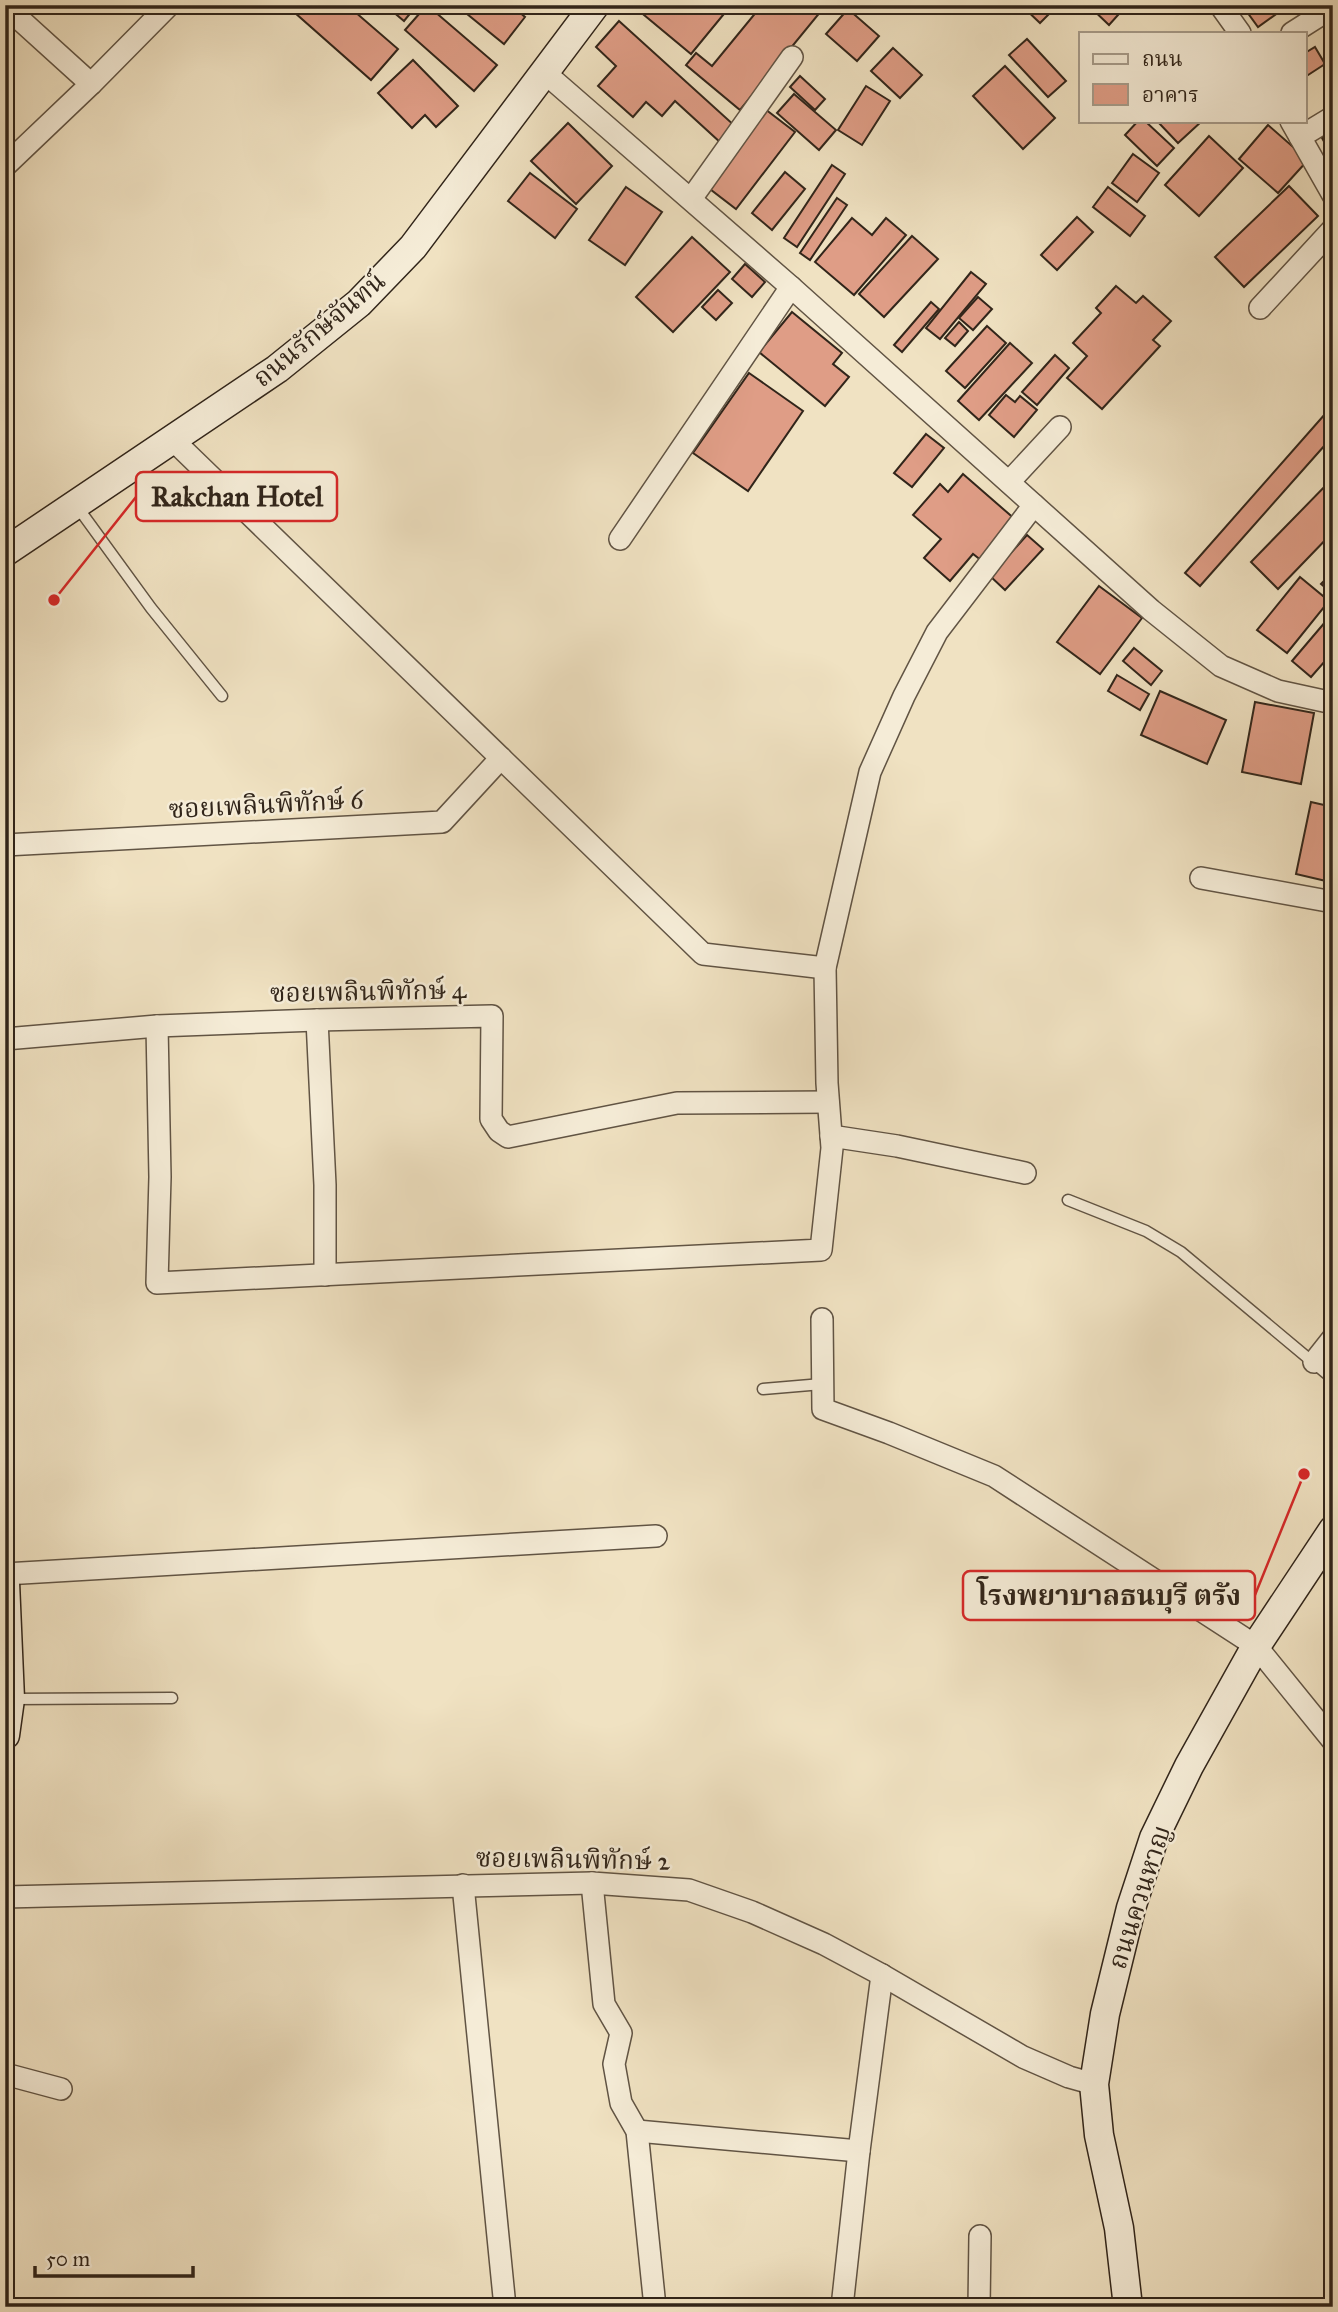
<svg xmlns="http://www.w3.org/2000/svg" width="1338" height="2312" font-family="'IM FELL Great Primer','Noto Serif Thai',serif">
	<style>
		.building { fill: #df9d86; stroke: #31251a; stroke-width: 2 }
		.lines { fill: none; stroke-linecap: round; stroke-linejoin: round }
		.lane-casing { stroke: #615444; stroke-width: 13 }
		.street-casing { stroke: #615444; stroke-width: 24 }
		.secondary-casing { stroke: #31251a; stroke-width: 31 }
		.lane { stroke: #f5ecd7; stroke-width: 10 }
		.street { stroke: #f5ecd7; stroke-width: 21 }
		.secondary { stroke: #f5ecd7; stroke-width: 28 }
		.labels { text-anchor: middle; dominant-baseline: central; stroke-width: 5; stroke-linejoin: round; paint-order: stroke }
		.street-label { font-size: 26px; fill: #31251a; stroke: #f5ecd7 }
		.leader { fill: none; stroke: #d62828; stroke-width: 2.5 }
		.callout-dot { fill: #d62828; stroke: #f5ecd7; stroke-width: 2.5 }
		.callout { fill: #f5ecd7; stroke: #d62828; stroke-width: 2.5 }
		.callout-label { font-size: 28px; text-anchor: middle; font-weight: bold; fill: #31251a }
	</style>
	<rect width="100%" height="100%" fill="#f0e2c2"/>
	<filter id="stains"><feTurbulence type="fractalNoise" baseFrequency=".00286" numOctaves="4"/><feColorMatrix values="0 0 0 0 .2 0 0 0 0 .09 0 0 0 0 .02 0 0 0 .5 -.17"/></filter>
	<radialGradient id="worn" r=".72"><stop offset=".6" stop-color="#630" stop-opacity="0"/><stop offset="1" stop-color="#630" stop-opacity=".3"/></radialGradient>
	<!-- building -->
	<g class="building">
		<polygon points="299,5 347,5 398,49 371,80 294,12"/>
		<polygon points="385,5 417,5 404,21"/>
		<polygon points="427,5 497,65 474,91 405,30"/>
		<polygon points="456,5 511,5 525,17 504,44"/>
		<polygon points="632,5 724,5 728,9 691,54"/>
		<polygon points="762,5 826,5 740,110 686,65 696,53 712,66"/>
		<polygon points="1021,5 1042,5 1050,13 1040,23"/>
		<polygon points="1088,5 1127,5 1109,25"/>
		<polygon points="1242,5 1289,5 1258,27"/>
		<polygon points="848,9 879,36 857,61 826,34"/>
		<polygon points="619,21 736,127 721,143 675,101 662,116 646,102 633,117 598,86 616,66 596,47"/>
		<polygon points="1027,39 1066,81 1048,97 1009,55"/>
		<polygon points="1315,47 1325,64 1305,77 1305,53"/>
		<polygon points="893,48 922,75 900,98 871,71"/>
		<polygon points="413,60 458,106 436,127 425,115 412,128 378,93"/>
		<polygon points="1005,66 1055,118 1023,149 973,96"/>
		<polygon points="800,76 825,99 815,110 790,87"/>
		<polygon points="866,86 890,101 862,145 838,130"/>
		<polygon points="794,94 836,130 819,150 777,113"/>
		<polygon points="765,109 795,132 736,209 706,186"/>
		<polygon points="1138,121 1145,121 1174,148 1157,166 1125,135"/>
		<polygon points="1157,121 1202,121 1178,143"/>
		<polygon points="568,123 612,166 576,204 531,161"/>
		<polygon points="1268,125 1308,160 1278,193 1239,159"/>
		<polygon points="1333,132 1333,158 1322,138"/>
		<polygon points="1209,136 1243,168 1199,216 1165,185"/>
		<polygon points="1133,154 1159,173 1137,202 1112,183"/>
		<polygon points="832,165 845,174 797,247 784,238"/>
		<polygon points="785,172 805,189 772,230 752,213"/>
		<polygon points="530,173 577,209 555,238 508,201"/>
		<polygon points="1289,186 1318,216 1244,287 1215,257"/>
		<polygon points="626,187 662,212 625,265 589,240"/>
		<polygon points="1108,187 1145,216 1130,236 1093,207"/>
		<polygon points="837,198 847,205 810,260 800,253"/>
		<polygon points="1077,217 1093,232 1057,270 1041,255"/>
		<polygon points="852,218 872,235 886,218 906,235 854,295 815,262"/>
		<polygon points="912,236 938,259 884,317 859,294"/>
		<polygon points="692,237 730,272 673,332 636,297"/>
		<polygon points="745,264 765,282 752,297 732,279"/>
		<polygon points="971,272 986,284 940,339 926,328"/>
		<polygon points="1116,286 1136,303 1143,296 1171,321 1153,340 1160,346 1102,409 1067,378 1087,356 1073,343 1101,313 1096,308"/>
		<polygon points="718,290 732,303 716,320 702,307"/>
		<polygon points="978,297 992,309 973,330 959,318"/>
		<polygon points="931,302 939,309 902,352 894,345"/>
		<polygon points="792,312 842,353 833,364 849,377 825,406 759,352"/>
		<polygon points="959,322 968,331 955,346 945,338"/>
		<polygon points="987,326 1006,343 965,388 946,371"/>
		<polygon points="1010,343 1032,363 979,420 958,401"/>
		<polygon points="1055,355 1069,368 1037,405 1022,392"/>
		<polygon points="749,373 803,411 748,491 693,453"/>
		<polygon points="1006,395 1015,402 1020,396 1037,410 1014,437 989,415"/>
		<polygon points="1333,405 1333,436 1200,586 1185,573"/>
		<polygon points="926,434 944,448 912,487 894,473"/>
		<polygon points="963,474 1017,521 982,561 973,554 950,581 924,558 941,539 913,515 940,484 948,492"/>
		<polygon points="1333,478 1333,532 1278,589 1251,562"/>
		<polygon points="1027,535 1043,549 1005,590 990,576"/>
		<polygon points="1333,572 1333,594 1321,584"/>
		<polygon points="1300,577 1329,601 1287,653 1257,630"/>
		<polygon points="1099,586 1142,618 1100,674 1057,642"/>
		<polygon points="1332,614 1333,652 1311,677 1292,661"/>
		<polygon points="1134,648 1162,671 1151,685 1123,661"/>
		<polygon points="1117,675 1149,694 1140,710 1108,691"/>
		<polygon points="1160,691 1226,720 1207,764 1141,735"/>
		<polygon points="1255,702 1314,713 1301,784 1242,772"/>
		<polygon points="1311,802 1333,807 1333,846 1326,881 1296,874"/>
	</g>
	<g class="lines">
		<defs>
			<g id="lane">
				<polyline points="76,505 151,608 222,696"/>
				<polyline points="1068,1200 1146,1231 1181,1252 1333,1379"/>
				<polyline points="763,1389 822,1384"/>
				<polyline points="13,1699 172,1698"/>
			</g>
			<g id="street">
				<polyline points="1220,5 1240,33"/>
				<polyline points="5,6 91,84"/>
				<polyline points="1292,33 1333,7"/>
				<polyline points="545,73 791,287 1151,610 1221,666 1278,691 1333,703"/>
				<polyline points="1291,121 1333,195"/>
				<polyline points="1300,137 1333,117"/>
				<polyline points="5,166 91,84 169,5"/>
				<polyline points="691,199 792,57"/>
				<polyline points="1260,308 1333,229"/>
				<polyline points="173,440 703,954 825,968"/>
				<polyline points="1009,482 1060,427"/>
				<polyline points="620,539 791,287"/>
				<polyline points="5,845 442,822 501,758"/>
				<polyline points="1201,878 1333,902"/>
				<polyline points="317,1020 325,1185 325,1275"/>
				<polyline points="157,1026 160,1177 157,1283 821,1250 832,1148 827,1083 825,968 870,772 904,696 937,632 1034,505"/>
				<polyline points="5,1039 157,1026 317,1020 492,1016 491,1119 499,1131 508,1137 677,1103 828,1102"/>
				<polyline points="831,1136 897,1146 1025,1173"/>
				<polyline points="822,1319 823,1409 889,1433 994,1476 1256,1646 1333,1741"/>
				<polyline points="1314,1362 1333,1338"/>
				<polyline points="5,1574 656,1536"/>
				<polyline points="592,1883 604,2004 621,2033 614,2064 621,2103 637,2131 655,2307"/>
				<polyline points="463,1885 505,2307"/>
				<polyline points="5,1897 592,1883 689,1890 752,1912 824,1944 882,1975 1023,2057 1069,2077 1094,2084"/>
				<polyline points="5,2074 61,2089"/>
				<polyline points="637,2131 859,2151"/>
				<polyline points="842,2307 859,2151 882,1975"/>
				<polyline points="979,2307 980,2236"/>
			</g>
			<g id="secondary">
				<polyline points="5,552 277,369 359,303 413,247 595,5"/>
				<polyline points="5,1582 10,1699 5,1735"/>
				<polyline points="1128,2307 1119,2228 1099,2135 1094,2084 1105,2014 1131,1908 1154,1838 1189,1766 1256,1646 1333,1530"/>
			</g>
		</defs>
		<!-- lane casing -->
		<use href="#lane" class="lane-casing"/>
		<!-- street casing -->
		<use href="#street" class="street-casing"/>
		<!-- secondary casing -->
		<use href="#secondary" class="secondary-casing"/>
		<!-- lane -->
		<use href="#lane" class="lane"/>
		<!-- street -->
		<use href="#street" class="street"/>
		<!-- secondary -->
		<use href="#secondary" class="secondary"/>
	</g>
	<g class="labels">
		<!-- street labels -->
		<g class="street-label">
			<text transform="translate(319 329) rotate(-40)">ถนนรักษ์จันทน์</text>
			<text transform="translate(266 804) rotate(-3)">ซอยเพลินพิทักษ์ 6</text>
			<text transform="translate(368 991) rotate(-1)">ซอยเพลินพิทักษ์ 4</text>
			<text transform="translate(573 1859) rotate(1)">ซอยเพลินพิทักษ์ 2</text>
			<text transform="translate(1139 1897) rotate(-72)">ถนนควนหาญ</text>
		</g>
	</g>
	<!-- callouts -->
	<path class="leader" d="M54 600L136 497M1304 1474L1255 1595"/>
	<g class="callout-dot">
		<circle cx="54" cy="600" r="7"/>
		<circle cx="1304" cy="1474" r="7"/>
	</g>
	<g class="callout">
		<rect x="136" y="472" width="201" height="49" rx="7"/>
		<rect x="963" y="1571" width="292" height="49" rx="7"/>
	</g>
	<g class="callout-label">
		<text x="237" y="506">Rakchan Hotel</text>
		<text x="1109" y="1605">โรงพยาบาลธนบุรี ตรัง</text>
	</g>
	<!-- margin -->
	<rect width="1338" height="2312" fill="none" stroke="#f0e2c2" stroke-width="28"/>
	<rect x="7" y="7" width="1324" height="2298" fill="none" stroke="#31251a" stroke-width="3.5"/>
	<rect x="14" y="14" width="1310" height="2284" fill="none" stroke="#31251a" stroke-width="2"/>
	<!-- legend -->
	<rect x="1079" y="32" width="228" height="91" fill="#f5ecd7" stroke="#a79c8b" stroke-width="2"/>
	<rect x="1093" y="54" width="35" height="10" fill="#f5ecd7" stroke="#a79c8b" stroke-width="2"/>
	<text x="1142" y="66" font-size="21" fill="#31251a">ถนน</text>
	<rect x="1093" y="84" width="35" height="21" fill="#df9d86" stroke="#a79c8b" stroke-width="2"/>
	<text x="1142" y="102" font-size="21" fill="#31251a">อาคาร</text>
	<!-- scale -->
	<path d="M35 2266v10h158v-10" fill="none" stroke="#31251a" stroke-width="3.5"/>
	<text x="46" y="2266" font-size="21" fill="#31251a" stroke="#f5ecd7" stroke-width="5" paint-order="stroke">50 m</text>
	<rect width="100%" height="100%" filter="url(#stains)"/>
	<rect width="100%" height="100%" fill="url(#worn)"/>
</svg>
